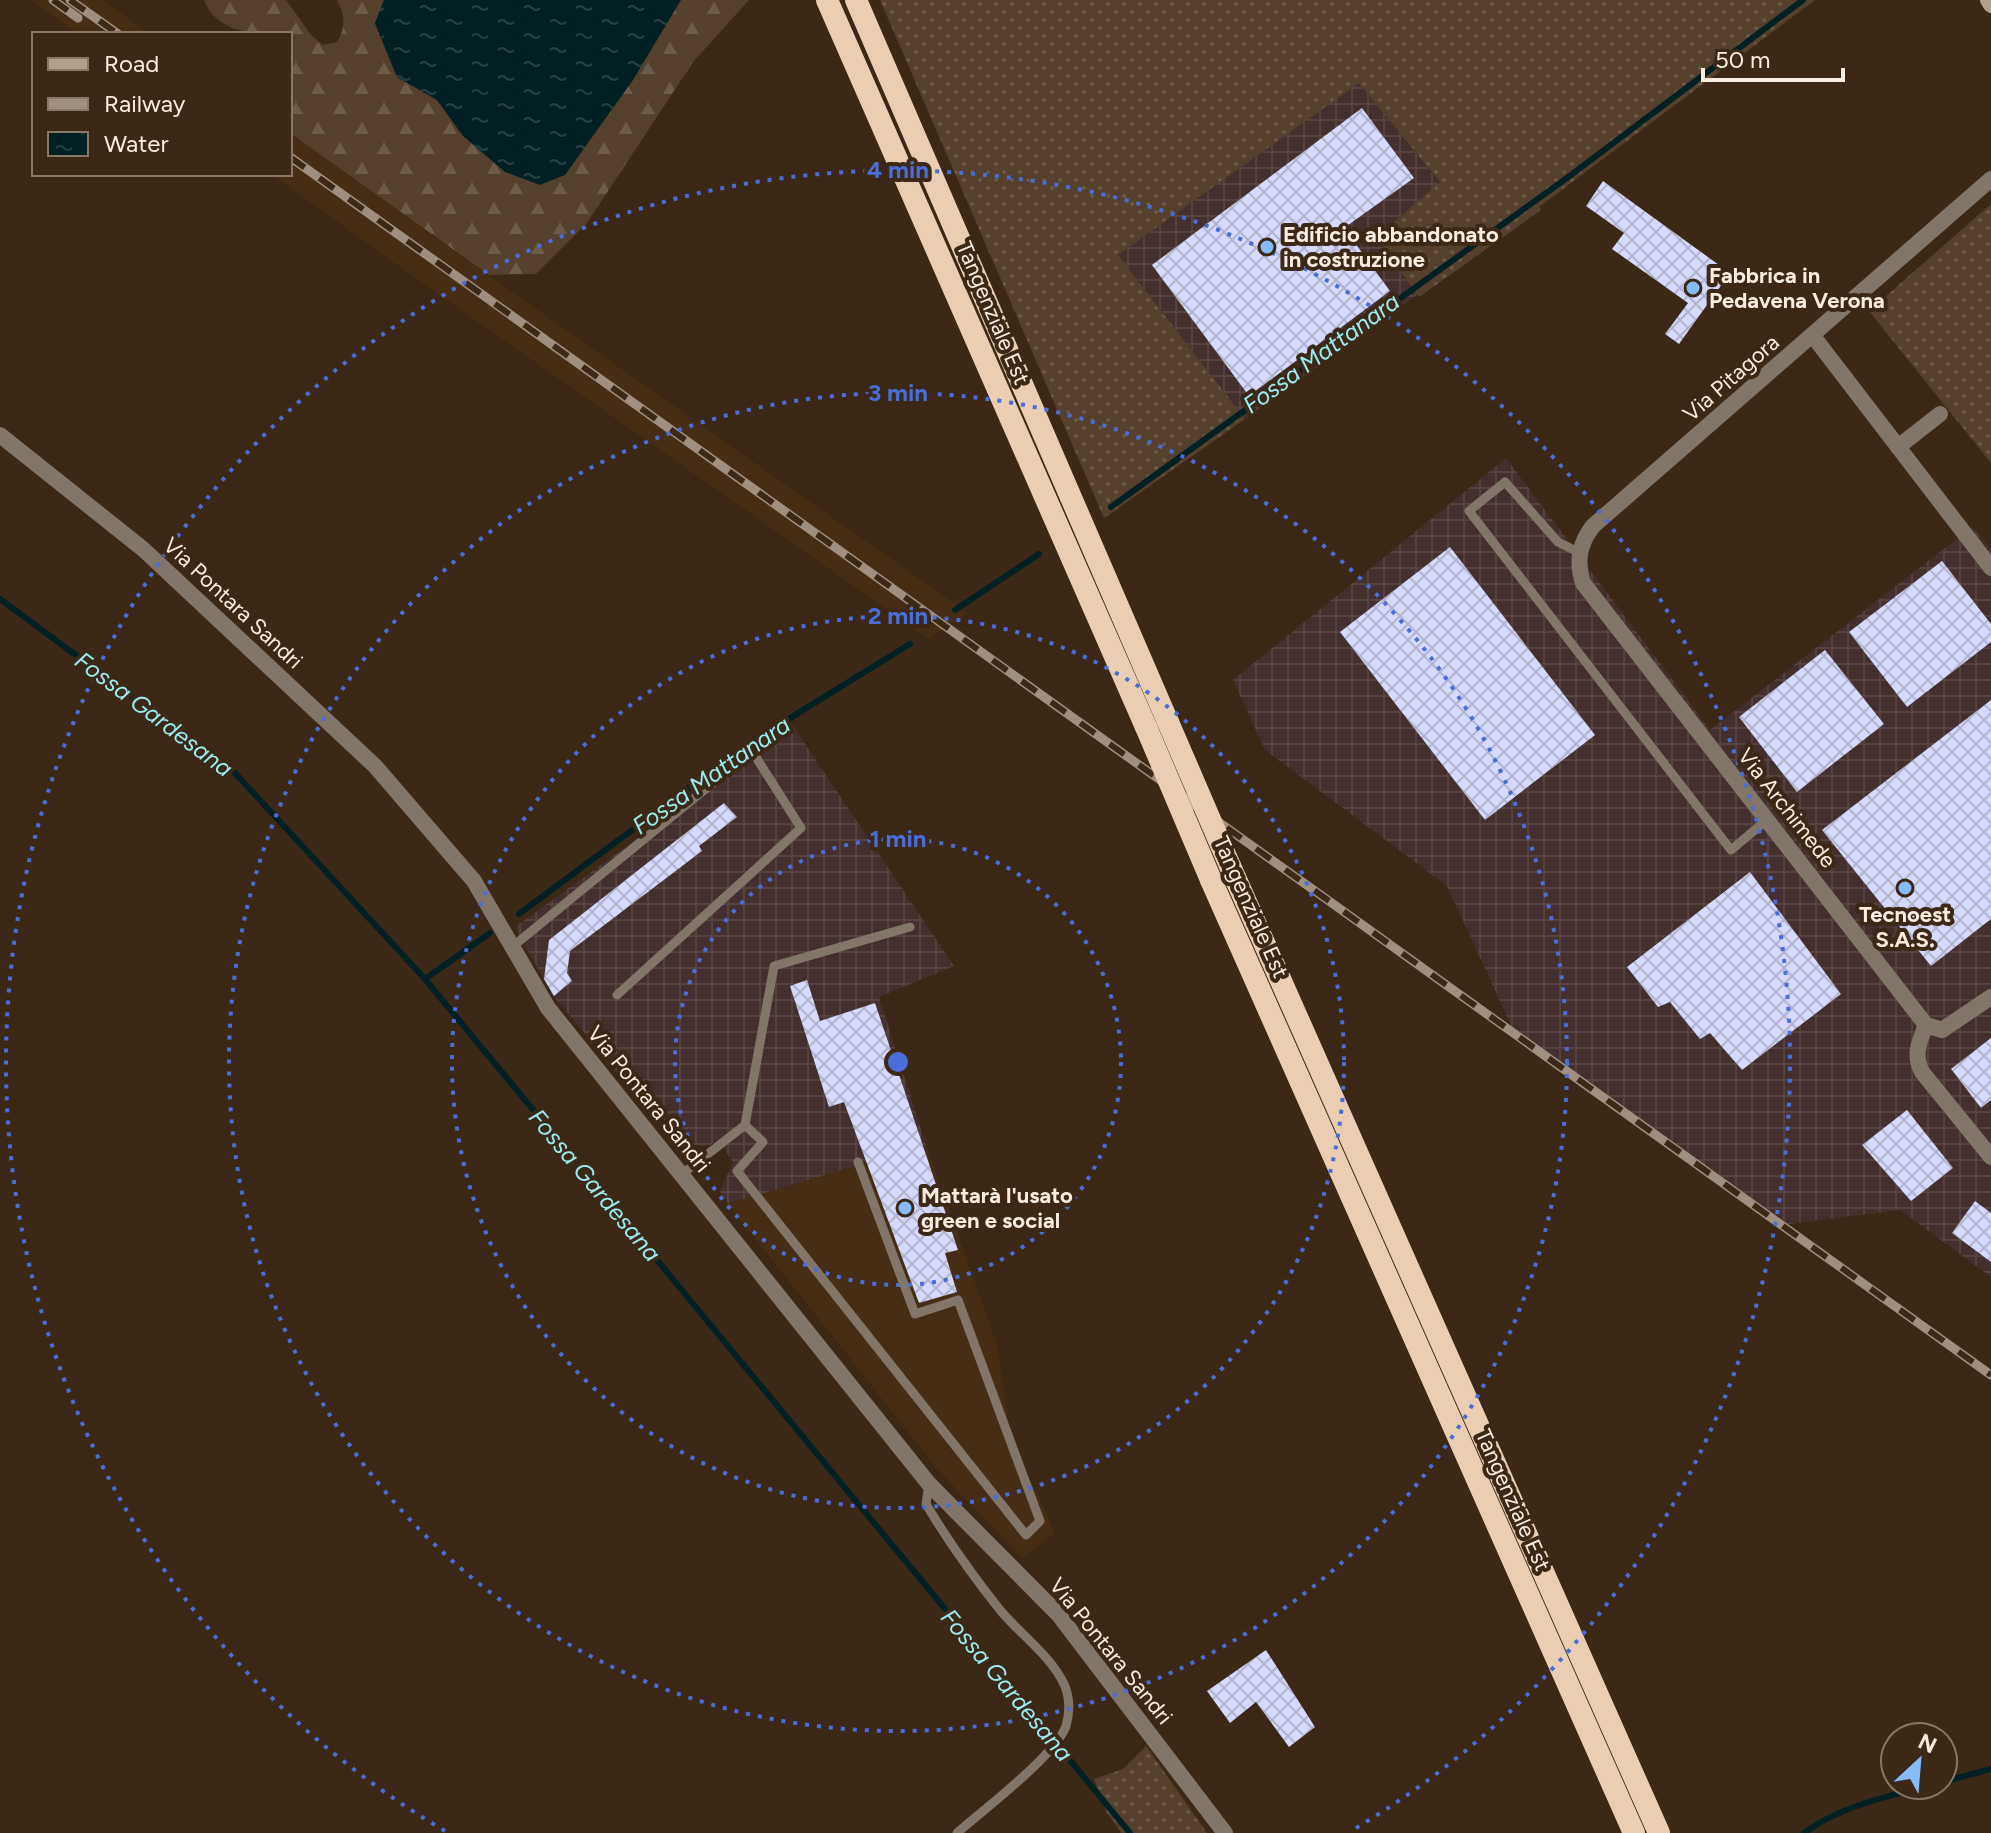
<svg xmlns="http://www.w3.org/2000/svg" width="1991" height="1833" font-family="Figtree,sans-serif">
	<style>
		.built { fill: #462d15 }
		.industrial { fill: url(#industrial-grid) }
		.grass { fill: url(#grass-dots) }
		.forest { fill: url(#forest-firs) }
		.water { fill: url(#water-ripples) }
		.lines { fill: none; stroke-linecap: round; stroke-linejoin: round }
		.stream { stroke: #002023; stroke-width: 6 }
		.building { fill: url(#building-cross-hatch) }
		.service { stroke: #82766b; stroke-width: 9 }
		.minor { stroke: #82766b; stroke-width: 16 }
		.tertiary { stroke: #82766b; stroke-width: 16 }
		.secondary { stroke: #b2a08d; stroke-width: 16 }
		.trunk { stroke: #e9ceb4; stroke-width: 22 }
		.rail-casing { stroke: #9f8f81; stroke-width: 9 }
		.rail { stroke: #3c2816; stroke-width: 6; stroke-dasharray: 18; stroke-linecap: butt }
		.trunk-bridge { stroke: #e9ceb4; stroke-width: 22 }
		.ring { fill: none; stroke: #496eda; stroke-width: 4; stroke-dasharray: 4 8 }
		.poi-dot { fill: #85bbfb; stroke: #3c2816; stroke-width: 3 }
		.labels { text-anchor: middle; dominant-baseline: central; stroke-width: 8; stroke-linejoin: round; paint-order: stroke }
		.poi-label { font-size: 22px; font-weight: bold; fill: #f9ece1; stroke: #3c2816; text-anchor: start }
		.street-label { font-size: 22px; fill: #f9ece1; stroke: #3c2816 }
		.water-label { font-size: 24px; font-style: italic; fill: #9aebf2; stroke: #3c2816 }
		.centre { fill: #496eda; stroke: #3c2816; stroke-width: 4 }
		.ring-label { font-size: 24px; text-anchor: middle; font-weight: bold; fill: #496eda; stroke: #3c2816; stroke-width: 8; stroke-linejoin: round; paint-order: stroke }
	</style>
	<defs>
		<pattern id="industrial-grid" width="8" height="8" patternUnits="userSpaceOnUse" patternTransform="scale(2)"><rect width="8" height="8" fill="#432f2d"/><path d="M0 4h8M4 0v8" fill="none" stroke="#564341"/></pattern>
		<pattern id="grass-dots" width="8" height="8" patternUnits="userSpaceOnUse" patternTransform="scale(2)"><rect width="8" height="8" fill="#55402d"/><path d="M2 2h.1M6 6h.1" fill="none" stroke="#6e5c4b" stroke-width="1.8" stroke-linecap="round"/></pattern>
		<pattern id="forest-firs" width="22" height="20" patternUnits="userSpaceOnUse" patternTransform="scale(2)"><rect width="22" height="20" fill="#55402d"/><path d="M5 1l3.5 6h-7zM16 11l3.5 6h-7z" fill="#6e5c4b"/></pattern>
		<pattern id="water-ripples" width="26" height="14" patternUnits="userSpaceOnUse" patternTransform="scale(2)"><rect width="26" height="14" fill="#002023"/><path d="M2 4q2-2 4 0t4 0M15 11q2-2 4 0t4 0" fill="none" stroke="#264143"/></pattern>
		<pattern id="building-cross-hatch" width="8" height="8" patternUnits="userSpaceOnUse" patternTransform="scale(2)"><rect width="8" height="8" fill="#d5d9fd"/><path d="M0 0l8 8M0 8l8-8" fill="none" stroke="#b2b4cf"/></pattern>
	</defs>
	<rect width="100%" height="100%" fill="#3c2816"/>
	<!-- built -->
	<g class="built">
		<polygon points="31,0 102,0 150,34 78,34"/>
		<polygon points="290,133 437,239 968,613 929,639 411,275 271,174 290,174"/>
		<polygon points="926,1145 997,1344 1011,1438 1055,1532 1023,1559 938,1470 728,1204"/>
	</g>
	<!-- industrial -->
	<g class="industrial">
		<polygon points="1359,82 1440,183 1376,238 1417,295 1245,419 1118,255"/>
		<polygon points="1506,458 1710,730 1972,527 1991,549 1991,1277 1900,1210 1781,1225 1516,1036 1447,886 1265,750 1233,680"/>
		<polygon points="793,726 954,966 879,997 926,1145 728,1204 720,1191 733,1162 718,1140 709,1146 677,1144 551,993 515,927"/>
	</g>
	<!-- grass -->
	<g class="grass">
		<polygon points="880,0 1815,0 1539,207 1541,210 1419,297 1376,238 1440,182 1359,83 1118,255 1245,419 1104,518"/>
		<polygon points="1991,204 1991,463 1869,311"/>
		<polygon points="1146,1746 1207,1833 1121,1833 1106,1811 1094,1779 1123,1769"/>
	</g>
	<!-- forest -->
	<path class="forest" d="M204 0H286L311 35 323 45 337 42C346 27 345 16 337 0H384L375 24 397 77 437 100 463 136 565 175 681 0H749L693 62 587 223 536 274 489 275 290 133V34C257 34 218 35 204 0Z"/>
	<!-- water -->
	<polygon class="water" points="384,0 681,0 633,80 565,175 540,185 505,172 463,136 437,100 397,77 375,23"/>
	<g class="lines">
		<!-- stream -->
		<g class="stream">
			<polyline points="1111,507 1571,175 1803,0"/>
			<polyline points="0,599 234,772 425,979 1130,1833"/>
			<polyline points="955,610 1039,554"/>
			<polyline points="519,914 748,744 910,644"/>
			<polyline points="425,979 490,933"/>
			<polyline points="1943,1782 1991,1769"/>
			<path d="M1804 1833C1840 1806 1889 1796 1932 1785"/>
		</g>
	</g>
	<!-- building -->
	<g class="building">
		<polygon points="1362,108 1414,178 1344,228 1390,291 1249,396 1152,265"/>
		<polygon points="1603,181 1730,273 1679,344 1665,334 1688,303 1612,249 1624,233 1586,206"/>
		<polygon points="1450,547 1595,735 1485,820 1340,632"/>
		<polygon points="1942,561 1991,624 1991,642 1907,707 1849,632"/>
		<polygon points="1825,650 1884,724 1797,792 1739,717"/>
		<polygon points="1991,700 1991,919 1931,966 1822,830"/>
		<polygon points="724,803 737,817 699,846 702,851 570,951 567,973 572,981 554,996 544,979 549,940"/>
		<polygon points="1750,872 1841,994 1742,1070 1710,1033 1700,1039 1670,1002 1658,1007 1627,967"/>
		<polygon points="807,980 820,1021 875,1003 958,1250 945,1253 957,1292 919,1303 844,1102 829,1107 790,986"/>
		<polygon points="1991,1038 1991,1100 1981,1108 1951,1069"/>
		<polygon points="1907,1110 1953,1168 1911,1201 1862,1145"/>
		<polygon points="1975,1201 1991,1213 1991,1262 1952,1233"/>
		<polygon points="1266,1650 1315,1727 1289,1747 1256,1702 1230,1723 1207,1691"/>
	</g>
	<g class="lines">
		<!-- service -->
		<g class="service">
			<polyline points="1580,553 1558,542 1505,482 1469,511 1731,850 1769,818"/>
			<polyline points="512,947 752,751 801,828 617,995"/>
			<polyline points="745,1125 763,1142 737,1171 1026,1535 1040,1521 958,1300 915,1314 858,1162"/>
			<polyline points="681,1175 745,1125 774,966 910,927"/>
			<path d="M929 1484 926 1504C948 1541 973 1576 1000 1610 1020 1634 1050 1655 1064 1684 1070 1697 1070 1713 1066 1726 1056 1755 982 1811 957 1833"/>
		</g>
		<!-- minor -->
		<g class="minor">
			<path d="M1991 179 1593 526C1579 544 1576 562 1583 583L1926 1025 1942 1030 1991 997"/>
			<polyline points="1813,336 1991,568"/>
			<polyline points="1898,447 1940,414"/>
			<path d="M1926 1025C1919 1043 1913 1054 1922 1072L1991 1157"/>
		</g>
		<!-- tertiary -->
		<polyline class="tertiary" points="0,435 143,549 375,766 474,881 548,1008 929,1484 1058,1614 1225,1833"/>
		<!-- secondary -->
		<polyline class="secondary" points="1988,0 1991,5"/>
		<!-- trunk -->
		<g class="trunk">
			<polyline points="827,0 1146,727"/>
			<polyline points="856,0 1168,722"/>
			<polyline points="1230,866 1659,1833"/>
			<polyline points="1211,880 1634,1833"/>
		</g>
		<defs>
			<g id="rail">
				<polyline points="53,0 78,18"/>
				<polyline points="70,0 118,34"/>
				<polyline points="290,157 1991,1375"/>
			</g>
		</defs>
		<!-- rail casing -->
		<use href="#rail" class="rail-casing"/>
		<!-- rail -->
		<use href="#rail" class="rail"/>
		<!-- trunk-bridge -->
		<g class="trunk-bridge">
			<polyline points="1168,722 1230,866"/>
			<polyline points="1146,727 1211,880"/>
		</g>
	</g>
	<!-- distance rings -->
	<g class="ring">
		<circle cx="898" cy="1062" r="223"/>
		<circle cx="898" cy="1062" r="446"/>
		<circle cx="898" cy="1062" r="669"/>
		<path d="M445 1831A892 892 0 1 1 1351 1831"/>
	</g>
	<!-- markers -->
	<g class="poi-dot">
		<circle cx="1267" cy="247" r="8"/>
		<circle cx="1693" cy="288" r="8"/>
		<circle cx="1905" cy="888" r="8"/>
		<circle cx="905" cy="1208" r="8"/>
	</g>
	<g class="labels">
		<!-- poi labels -->
		<g class="poi-label">
			<text x="1283" y="234">Edificio abbandonato<tspan x="1283" dy="25">in costruzione</tspan></text>
			<text x="1709" y="275">Fabbrica in<tspan x="1709" dy="25">Pedavena Verona</tspan></text>
			<text x="1905" y="914" text-anchor="middle">Tecnoest<tspan x="1905" dy="25">S.A.S.</tspan></text>
			<text x="921" y="1195">Mattarà l'usato<tspan x="921" dy="25">green e social</tspan></text>
		</g>
		<!-- street labels -->
		<g class="street-label">
			<text transform="translate(993 313) rotate(67)">Tangenziale Est</text>
			<text transform="translate(1731 378) rotate(-41)">Via Pitagora</text>
			<text transform="translate(233 603) rotate(43)">Via Pontara Sandri</text>
			<text transform="translate(1787 808) rotate(52)">Via Archimede</text>
			<text transform="translate(1251 907) rotate(66)">Tangenziale Est</text>
			<text transform="translate(649 1099) rotate(51)">Via Pontara Sandri</text>
			<text transform="translate(1513 1500) rotate(66)">Tangenziale Est</text>
			<text transform="translate(1111 1651) rotate(51)">Via Pontara Sandri</text>
		</g>
		<!-- water labels -->
		<g class="water-label">
			<text transform="translate(1321 353) rotate(-36)">Fossa Mattanara</text>
			<text transform="translate(154 714) rotate(37)">Fossa Gardesana</text>
			<text transform="translate(711 775) rotate(-35)">Fossa Mattanara</text>
			<text transform="translate(595 1185) rotate(50)">Fossa Gardesana</text>
			<text transform="translate(1007 1685) rotate(50)">Fossa Gardesana</text>
		</g>
	</g>
	<circle cx="898" cy="1062" r="12" class="centre"/>
	<g class="ring-label">
		<text x="898" y="178">4 min</text>
		<text x="898" y="401">3 min</text>
		<text x="898" y="624">2 min</text>
		<text x="898" y="847">1 min</text>
	</g>
	<!-- legend -->
	<rect x="32" y="32" width="260" height="144" fill="#3c2816" stroke="#887667" stroke-width="2"/>
	<rect x="48" y="58" width="40" height="12" fill="#b2a08d" stroke="#887667" stroke-width="2"/>
	<text x="104" y="72" font-size="24" fill="#f9ece1">Road</text>
	<rect x="48" y="98" width="40" height="12" fill="#9f8f81" stroke="#887667" stroke-width="2"/>
	<text x="104" y="112" font-size="24" fill="#f9ece1">Railway</text>
	<rect x="48" y="132" width="40" height="24" fill="url(#water-ripples)" stroke="#887667" stroke-width="2"/>
	<text x="104" y="152" font-size="24" fill="#f9ece1">Water</text>
	<!-- north arrow -->
	<g transform="translate(1919 1761) rotate(26)"><circle r="38" fill="#3c2816" stroke="#887667" stroke-width="2"/>
	<path d="M0-6L14 30L0 20L-14 30Z" fill="#85bbfb"/>
	<text y="-12" font-size="22" font-weight="bold" text-anchor="middle" fill="#f9ece1">N</text>
	</g>
	<!-- scale -->
	<path d="M1703 68v12h140v-12" fill="none" stroke="#f9ece1" stroke-width="4"/>
	<text x="1715" y="68" font-size="24" fill="#f9ece1" stroke="#3c2816" stroke-width="6" paint-order="stroke">50 m</text>
</svg>
